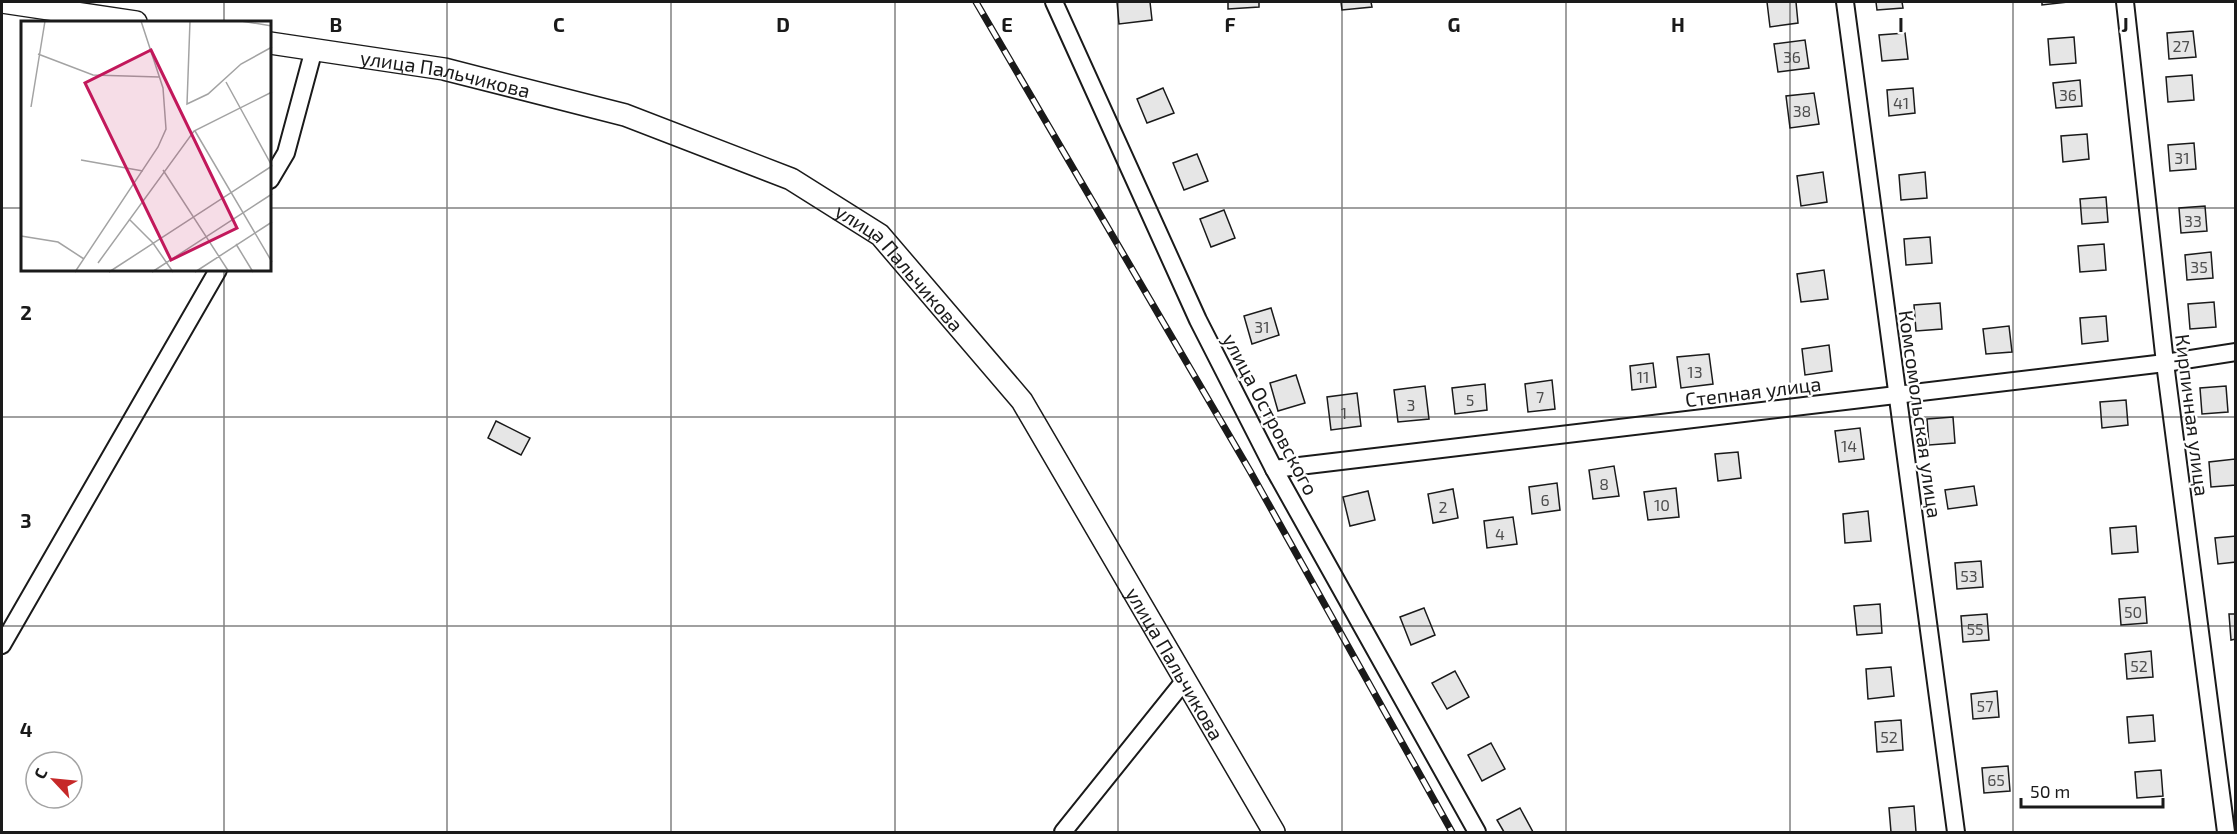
<svg xmlns="http://www.w3.org/2000/svg" width="2237" height="834" font-family="'Exo 2',sans-serif">
	<style>
		.building { fill: #e6e6e6; stroke: #1a1a1a; stroke-width: 1.5 }
		.lines { fill: none; stroke-linecap: round; stroke-linejoin: round }
		.minor-casing { stroke: #1a1a1a; stroke-width: 20 }
		.tertiary-casing { stroke: #1a1a1a; stroke-width: 24 }
		.minor { stroke: #fff; stroke-width: 16 }
		.tertiary { stroke: #fff; stroke-width: 21 }
		.rail-casing { stroke: #1a1a1a; stroke-width: 7 }
		.rail { stroke: #fff; stroke-width: 4.5; stroke-dasharray: 14; stroke-linecap: butt }
		.grid { fill: none; stroke: #1a1a1a; stroke-width: 1.5; stroke-opacity: 0.55 }
		.labels { text-anchor: middle; dominant-baseline: central; stroke-width: 4.5; stroke-linejoin: round; paint-order: stroke }
		.number-label { font-size: 16px; fill: #4d4d4d }
		.street-label { font-size: 20px; fill: #1a1a1a; stroke: #fff }
		.inset-road { fill: none; stroke: #a3a3a3; stroke-width: 1.5 }
		.view { fill: #c2185b; fill-opacity: 0.15; stroke: #c2185b; stroke-width: 3 }
		.inset-edge { fill: none; stroke: #1a1a1a; stroke-width: 3 }
		.grid-label { font-size: 20px; text-anchor: middle; font-weight: bold; fill: #1a1a1a; stroke: #fff; stroke-width: 4.5; stroke-linejoin: round; paint-order: stroke }
	</style>
	<rect width="100%" height="100%" fill="#fff"/>
	<!-- building -->
	<g class="building">
		<polygon points="1117,2 1150,2 1152,20 1119,24"/>
		<polygon points="1228,2 1259,2 1259,7 1228,9"/>
		<polygon points="1341,2 1371,2 1372,7 1342,10"/>
		<polygon points="1767,2 1796,2 1798,23 1770,27"/>
		<polygon points="1876,2 1902,2 1903,8 1877,10"/>
		<polygon points="2042,2 2068,2 2042,5"/>
		<polygon points="2193,31 2196,57 2169,59 2167,33"/>
		<polygon points="1905,33 1908,59 1882,61 1879,35"/>
		<polygon points="2074,37 2076,63 2050,65 2048,39"/>
		<polygon points="1805,40 1809,68 1778,72 1774,44"/>
		<polygon points="2192,75 2194,100 2168,102 2166,77"/>
		<polygon points="2080,80 2082,106 2056,108 2053,83"/>
		<polygon points="1163,88 1174,113 1147,123 1137,99"/>
		<polygon points="1913,88 1915,113 1889,116 1887,90"/>
		<polygon points="1814,93 1819,124 1790,128 1786,96"/>
		<polygon points="2087,134 2089,159 2063,162 2061,136"/>
		<polygon points="2194,143 2196,169 2170,171 2168,145"/>
		<polygon points="1197,154 1208,181 1184,190 1173,163"/>
		<polygon points="1823,172 1827,202 1801,206 1797,176"/>
		<polygon points="1925,172 1927,198 1901,200 1899,175"/>
		<polygon points="2106,197 2108,222 2082,224 2080,199"/>
		<polygon points="2205,206 2207,231 2181,233 2179,208"/>
		<polygon points="1224,210 1235,238 1211,247 1200,219"/>
		<polygon points="1930,237 1932,263 1906,265 1904,239"/>
		<polygon points="2104,244 2106,270 2080,272 2078,246"/>
		<polygon points="2211,252 2213,278 2187,280 2185,255"/>
		<polygon points="1824,270 1828,299 1801,302 1797,274"/>
		<polygon points="2214,302 2216,327 2190,329 2188,304"/>
		<polygon points="1940,303 1942,329 1916,331 1914,305"/>
		<polygon points="1271,308 1279,335 1252,344 1244,316"/>
		<polygon points="2106,316 2108,341 2082,344 2080,318"/>
		<polygon points="2009,326 2012,352 1986,354 1983,329"/>
		<polygon points="1829,345 1832,371 1805,375 1802,349"/>
		<polygon points="1709,354 1713,384 1681,388 1677,357"/>
		<polygon points="1653,363 1656,387 1632,390 1630,366"/>
		<polygon points="1296,375 1305,403 1278,411 1270,383"/>
		<polygon points="1552,380 1555,409 1528,412 1525,384"/>
		<polygon points="1485,384 1487,410 1455,414 1452,388"/>
		<polygon points="1425,386 1429,419 1398,422 1394,390"/>
		<polygon points="2226,386 2228,412 2202,414 2200,388"/>
		<polygon points="1357,393 1361,426 1331,430 1327,397"/>
		<polygon points="2126,400 2128,425 2102,428 2100,402"/>
		<polygon points="1953,417 1955,443 1929,445 1927,419"/>
		<polygon points="496,421 530,438 521,455 488,438"/>
		<polygon points="1860,428 1864,459 1839,462 1835,431"/>
		<polygon points="1738,452 1741,478 1718,481 1715,454"/>
		<polygon points="2235,459 2236,485 2211,487 2209,462"/>
		<polygon points="1614,466 1619,496 1593,499 1589,470"/>
		<polygon points="1557,483 1560,510 1532,514 1529,487"/>
		<polygon points="1974,486 1977,505 1948,509 1945,490"/>
		<polygon points="1676,488 1679,517 1648,520 1644,492"/>
		<polygon points="1453,489 1458,518 1433,523 1428,494"/>
		<polygon points="1368,491 1375,520 1350,526 1343,497"/>
		<polygon points="1868,511 1871,541 1845,543 1843,514"/>
		<polygon points="1513,517 1517,544 1487,548 1484,521"/>
		<polygon points="2136,526 2138,552 2112,554 2110,528"/>
		<polygon points="2236,536 2236,562 2218,564 2215,538"/>
		<polygon points="1981,561 1983,587 1957,589 1955,563"/>
		<polygon points="2145,597 2147,623 2121,625 2119,599"/>
		<polygon points="1880,604 1882,633 1857,635 1854,606"/>
		<polygon points="1424,608 1435,635 1411,645 1400,617"/>
		<polygon points="1987,614 1989,640 1963,642 1961,616"/>
		<polygon points="2229,614 2236,614 2236,639 2231,640"/>
		<polygon points="2151,651 2153,677 2127,679 2125,654"/>
		<polygon points="1891,667 1894,696 1868,699 1866,669"/>
		<polygon points="1455,671 1469,697 1447,709 1432,683"/>
		<polygon points="1997,691 1999,717 1973,719 1971,694"/>
		<polygon points="2153,715 2155,741 2129,743 2127,717"/>
		<polygon points="1901,720 1903,750 1877,752 1875,722"/>
		<polygon points="1491,743 1505,769 1482,781 1468,755"/>
		<polygon points="2008,766 2010,791 1984,793 1982,768"/>
		<polygon points="2161,770 2163,796 2137,798 2135,772"/>
		<polygon points="1914,806 1916,832 1891,832 1889,808"/>
		<polygon points="1520,808 1533,832 1504,832 1497,820"/>
	</g>
	<g class="lines">
		<defs>
			<g id="minor">
				<polyline points="1054,2 1198,320 1274,469 1477,832"/>
				<polyline points="1845,2 1956,832"/>
				<polyline points="2125,2 2165,363 2226,832"/>
				<polyline points="270,180 286,153 314,49"/>
				<polyline points="1274,469 2165,363 2236,352"/>
				<polyline points="2,645 218,270"/>
				<polyline points="1063,832 1185,680"/>
			</g>
			<g id="tertiary">
				<polyline points="2,2 136,22"/>
				<path id="s1" d="M270 43 444 69 625 115 791 179 880 235 1022 401 1274 832"/>
			</g>
		</defs>
		<!-- minor casing -->
		<use href="#minor" class="minor-casing"/>
		<!-- tertiary casing -->
		<use href="#tertiary" class="tertiary-casing"/>
		<!-- minor -->
		<use href="#minor" class="minor"/>
		<!-- tertiary -->
		<use href="#tertiary" class="tertiary"/>
		<defs>
			<polyline id="rail" points="976,2 1250,471 1452,832"/>
		</defs>
		<!-- rail casing -->
		<use href="#rail" class="rail-casing"/>
		<!-- rail -->
		<use href="#rail" class="rail"/>
	</g>
	<!-- grid -->
	<path class="grid" d="M224 2V22M447 2V832M671 2V832M895 2V832M1118 2V832M1342 2V832M1566 2V832M1790 2V832M2013 2V832M2 208H22M270 208H2236M224 270V832M2 417H2236M2 626H2236"/>
	<g class="labels">
		<!-- number labels -->
		<g class="number-label">
			<text x="2181" y="45">27</text>
			<text x="1792" y="56">36</text>
			<text x="2068" y="94">36</text>
			<text x="1901" y="102">41</text>
			<text x="1802" y="110">38</text>
			<text x="2182" y="157">31</text>
			<text x="2193" y="220">33</text>
			<text x="2199" y="266">35</text>
			<text x="1262" y="326">31</text>
			<text x="1695" y="371">13</text>
			<text x="1643" y="376">11</text>
			<text x="1540" y="396">7</text>
			<text x="1470" y="399">5</text>
			<text x="1411" y="404">3</text>
			<text x="1344" y="412">1</text>
			<text x="1849" y="445">14</text>
			<text x="1604" y="483">8</text>
			<text x="1545" y="499">6</text>
			<text x="1662" y="504">10</text>
			<text x="1443" y="506">2</text>
			<text x="1500" y="533">4</text>
			<text x="1969" y="575">53</text>
			<text x="2133" y="611">50</text>
			<text x="1975" y="628">55</text>
			<text x="2139" y="665">52</text>
			<text x="1985" y="705">57</text>
			<text x="1889" y="736">52</text>
			<text x="1996" y="779">65</text>
		</g>
		<!-- street labels -->
		<g class="street-label">
			<text stroke="none"><textPath href="#s1" startOffset="178">улица Пальчикова</textPath></text>
			<text stroke="none"><textPath href="#s1" startOffset="682">улица Пальчикова</textPath></text>
			<text transform="translate(1753 391) rotate(-7)">Степная улица</text>
			<text transform="translate(1271 414) rotate(62)">улица Островского</text>
			<text transform="translate(1921 414) rotate(82)">Комсомольская улица</text>
			<text transform="translate(2193 415) rotate(83)">Кирпичная улица</text>
			<text stroke="none"><textPath href="#s1" startOffset="1168">улица Пальчикова</textPath></text>
		</g>
	</g>
	<!-- overview -->
	<g transform="translate(21 21)">
		<rect width="250" height="250" fill="#fff"/>
		<path class="inset-road" d="M169 0 166 83 187 73 220 43 251 26M220 0 251 5M17 33 72 54 138 56M205 61 251 145M10 86 24 0M174 110 251 241M60 139 122 150M142 149 208 251M108 198 132 222 152 251M0 215 37 221 63 238M215 223 232 251M77 242 173 110 251 71M54 251 137 126 145 108 142 67 120 0M88 251 251 145M131 251 251 173M174 251 251 201"/>
		<path class="view" d="M130 29 216 207 150 239 64 62Z"/>
		<rect width="250" height="250" class="inset-edge"/>
	</g>
	<g class="grid-label">
		<text x="336" y="32">B</text>
		<text x="559" y="32">C</text>
		<text x="783" y="32">D</text>
		<text x="1007" y="32">E</text>
		<text x="1230" y="32">F</text>
		<text x="1454" y="32">G</text>
		<text x="1678" y="32">H</text>
		<text x="1901" y="32">I</text>
		<text x="2125" y="32">J</text>
		<text x="26" y="320">2</text>
		<text x="26" y="528">3</text>
		<text x="26" y="737">4</text>
	</g>
	<!-- border -->
	<rect width="2237" height="834" fill="none" stroke="#1a1a1a" stroke-width="6"/>
	<!-- north arrow -->
	<g transform="translate(54 780) rotate(296)"><circle r="28" fill="#ffffff" stroke="#a3a3a3" stroke-width="1.5"/>
	<path d="M0-4.5L10 22L0 15L-10 22Z" fill="#c62828"/>
	<text y="-9" font-size="16" font-weight="bold" text-anchor="middle" fill="#1a1a1a">С</text>
	</g>
	<!-- scale -->
	<path d="M2021 798v9h142v-9" fill="none" stroke="#1a1a1a" stroke-width="3"/>
	<text x="2030" y="798" font-size="18" fill="#1a1a1a" stroke="#ffffff" stroke-width="4.5" paint-order="stroke">50 m</text>
</svg>
